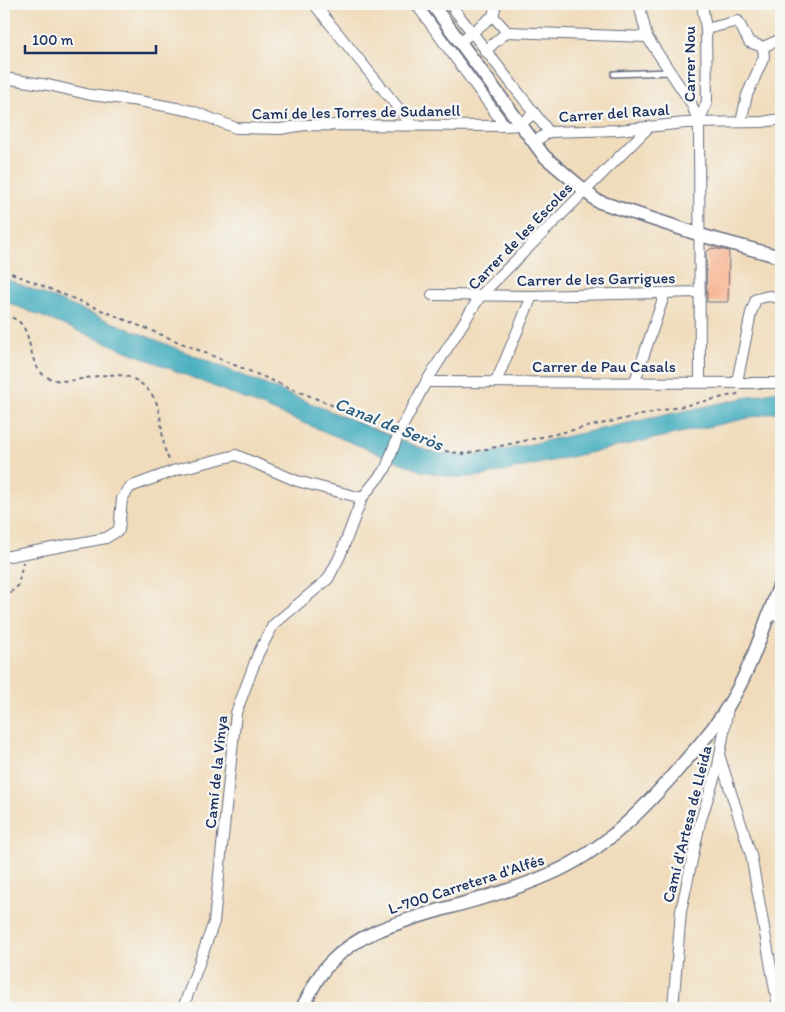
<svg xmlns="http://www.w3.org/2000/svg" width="785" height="1012" font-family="Itim,sans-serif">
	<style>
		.water { fill: #3facbd; stroke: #2d6e8e }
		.building { fill: #f8af8b }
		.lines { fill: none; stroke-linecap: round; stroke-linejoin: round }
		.service-casing { stroke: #666c7f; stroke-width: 8 }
		.minor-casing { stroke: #666c7f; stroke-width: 12 }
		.tertiary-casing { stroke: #666c7f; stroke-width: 15 }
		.path { stroke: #666c7f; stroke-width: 2; stroke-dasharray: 4 4; stroke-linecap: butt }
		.service { stroke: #fff; stroke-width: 5 }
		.minor { stroke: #fff; stroke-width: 10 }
		.tertiary { stroke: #fff; stroke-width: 12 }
		.labels { text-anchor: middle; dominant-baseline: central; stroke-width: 5; stroke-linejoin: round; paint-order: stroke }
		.street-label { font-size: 16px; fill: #1b2f5e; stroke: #f6f6f2 }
		.water-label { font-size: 18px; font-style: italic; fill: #285b7f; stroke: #f6f6f2 }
	</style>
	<rect width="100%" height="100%" fill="#f6f6f2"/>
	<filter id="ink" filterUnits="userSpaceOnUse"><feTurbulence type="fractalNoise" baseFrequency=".02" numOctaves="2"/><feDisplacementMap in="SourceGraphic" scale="10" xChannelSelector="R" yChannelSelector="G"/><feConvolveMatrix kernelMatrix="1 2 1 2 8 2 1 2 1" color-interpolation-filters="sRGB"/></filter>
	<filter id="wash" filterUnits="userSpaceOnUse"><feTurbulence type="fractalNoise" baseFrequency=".0096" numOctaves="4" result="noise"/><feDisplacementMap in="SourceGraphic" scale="20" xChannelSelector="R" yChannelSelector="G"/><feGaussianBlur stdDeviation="1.12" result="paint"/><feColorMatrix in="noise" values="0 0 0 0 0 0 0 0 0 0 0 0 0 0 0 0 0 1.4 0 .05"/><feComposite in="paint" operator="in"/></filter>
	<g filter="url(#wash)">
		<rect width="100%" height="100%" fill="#f0dcbb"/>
		<!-- water -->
		<path class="water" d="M4 278 428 451C447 455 465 457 485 454L781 390V411L483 476 458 478 421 471 4 301Z"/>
		<g id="blocks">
			<!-- building -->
			<polygon class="building" points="712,248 729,251 728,302 707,302 706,252"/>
		</g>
	</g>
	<g filter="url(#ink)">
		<use href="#blocks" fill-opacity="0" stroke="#666c7f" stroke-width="1"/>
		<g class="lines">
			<defs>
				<polyline id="service" points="614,74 670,72"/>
				<g id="minor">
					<polyline points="314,4 412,125"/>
					<polyline points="416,4 505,126 520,125 534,113"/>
					<polyline points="450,4 549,132"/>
					<polyline points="639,4 647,37 691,103 699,123 700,382"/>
					<polyline points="706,29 738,21 749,42 763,47 781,39"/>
					<polyline points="507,32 647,37"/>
					<polyline points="466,37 493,16 496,4"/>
					<polyline points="485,51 507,32 493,16"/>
					<polyline points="4,78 48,85 91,95 139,101 192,111 236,128 280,129 305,125 505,126"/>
					<polyline points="741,122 747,95 764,57 763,47"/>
					<polyline points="699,123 707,101 706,29 702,4"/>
					<polyline points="534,142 549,132 619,130 685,123 762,122 781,119"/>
					<polyline points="432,295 532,296 700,292"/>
					<polyline points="635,381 665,293"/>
					<polyline points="426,382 781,383"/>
					<polyline points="496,382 532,296"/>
					<polyline points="737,382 751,313 756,299 769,296 781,298"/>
					<polyline points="4,557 106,538 119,530 122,499 130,487 176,470 236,455 297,481 362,498"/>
					<polyline points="769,614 781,617"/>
					<polyline points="720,758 751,855 777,1001 775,1008"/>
					<polyline points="183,1008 214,922 236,713 258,654 273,625 328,579 340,556 362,498 386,468 399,433 426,382 481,295 649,127"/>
					<polyline points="673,1008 681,911 700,823 718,766 728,708"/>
				</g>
				<g id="tertiary">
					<polyline points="432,4 544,156 597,201 707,237 781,257"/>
					<path d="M302 1008C311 992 318 974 332 961 361 931 402 922 440 910 476 900 514 890 548 875 605 851 647 806 686 760 701 743 717 725 728 706 752 668 765 623 781 581"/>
				</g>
			</defs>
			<!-- service casing -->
			<use href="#service" class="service-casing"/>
			<!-- minor casing -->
			<use href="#minor" class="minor-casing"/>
			<!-- tertiary casing -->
			<use href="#tertiary" class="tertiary-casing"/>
			<!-- path -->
			<g class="path">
				<polyline points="4,270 390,429"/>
				<path d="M4 316C39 319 22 364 47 377 75 392 118 355 149 391 167 410 157 443 171 463"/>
				<polyline points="408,436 445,451 464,454 742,393"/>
				<polyline points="4,598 18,586 23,562"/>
			</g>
			<!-- service -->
			<use href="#service" class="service"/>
			<!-- minor -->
			<use href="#minor" class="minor"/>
			<!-- tertiary -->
			<use href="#tertiary" class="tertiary"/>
		</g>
	</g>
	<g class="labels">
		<!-- street labels -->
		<g class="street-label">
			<text transform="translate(689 64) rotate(-90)">Carrer Nou</text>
			<text transform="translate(356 112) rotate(-1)">Camí de les Torres de Sudanell</text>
			<text transform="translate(614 113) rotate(-4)">Carrer del Raval</text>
			<text transform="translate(520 236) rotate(-46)">Carrer de les Escoles</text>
			<text transform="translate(596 279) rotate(-1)">Carrer de les Garrigues</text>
			<text x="604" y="366">Carrer de Pau Casals</text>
			<text transform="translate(216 772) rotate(-84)">Camí de la Vinya</text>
			<text transform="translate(687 824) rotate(-76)">Camí d'Artesa de Lleida</text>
			<text transform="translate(466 884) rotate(-18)">L-700 Carretera d'Alfés</text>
		</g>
		<!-- water labels -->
		<g class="water-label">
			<text transform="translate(389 424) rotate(22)">Canal de Seròs</text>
		</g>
	</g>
	<!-- margin -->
	<rect width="785" height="1012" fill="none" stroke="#f6f6f2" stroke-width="20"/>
	<!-- scale -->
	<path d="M25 45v8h131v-8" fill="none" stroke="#1b2f5e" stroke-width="2.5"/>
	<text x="32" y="45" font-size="15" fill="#1b2f5e" stroke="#f6f6f2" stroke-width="4" paint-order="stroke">100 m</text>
</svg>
